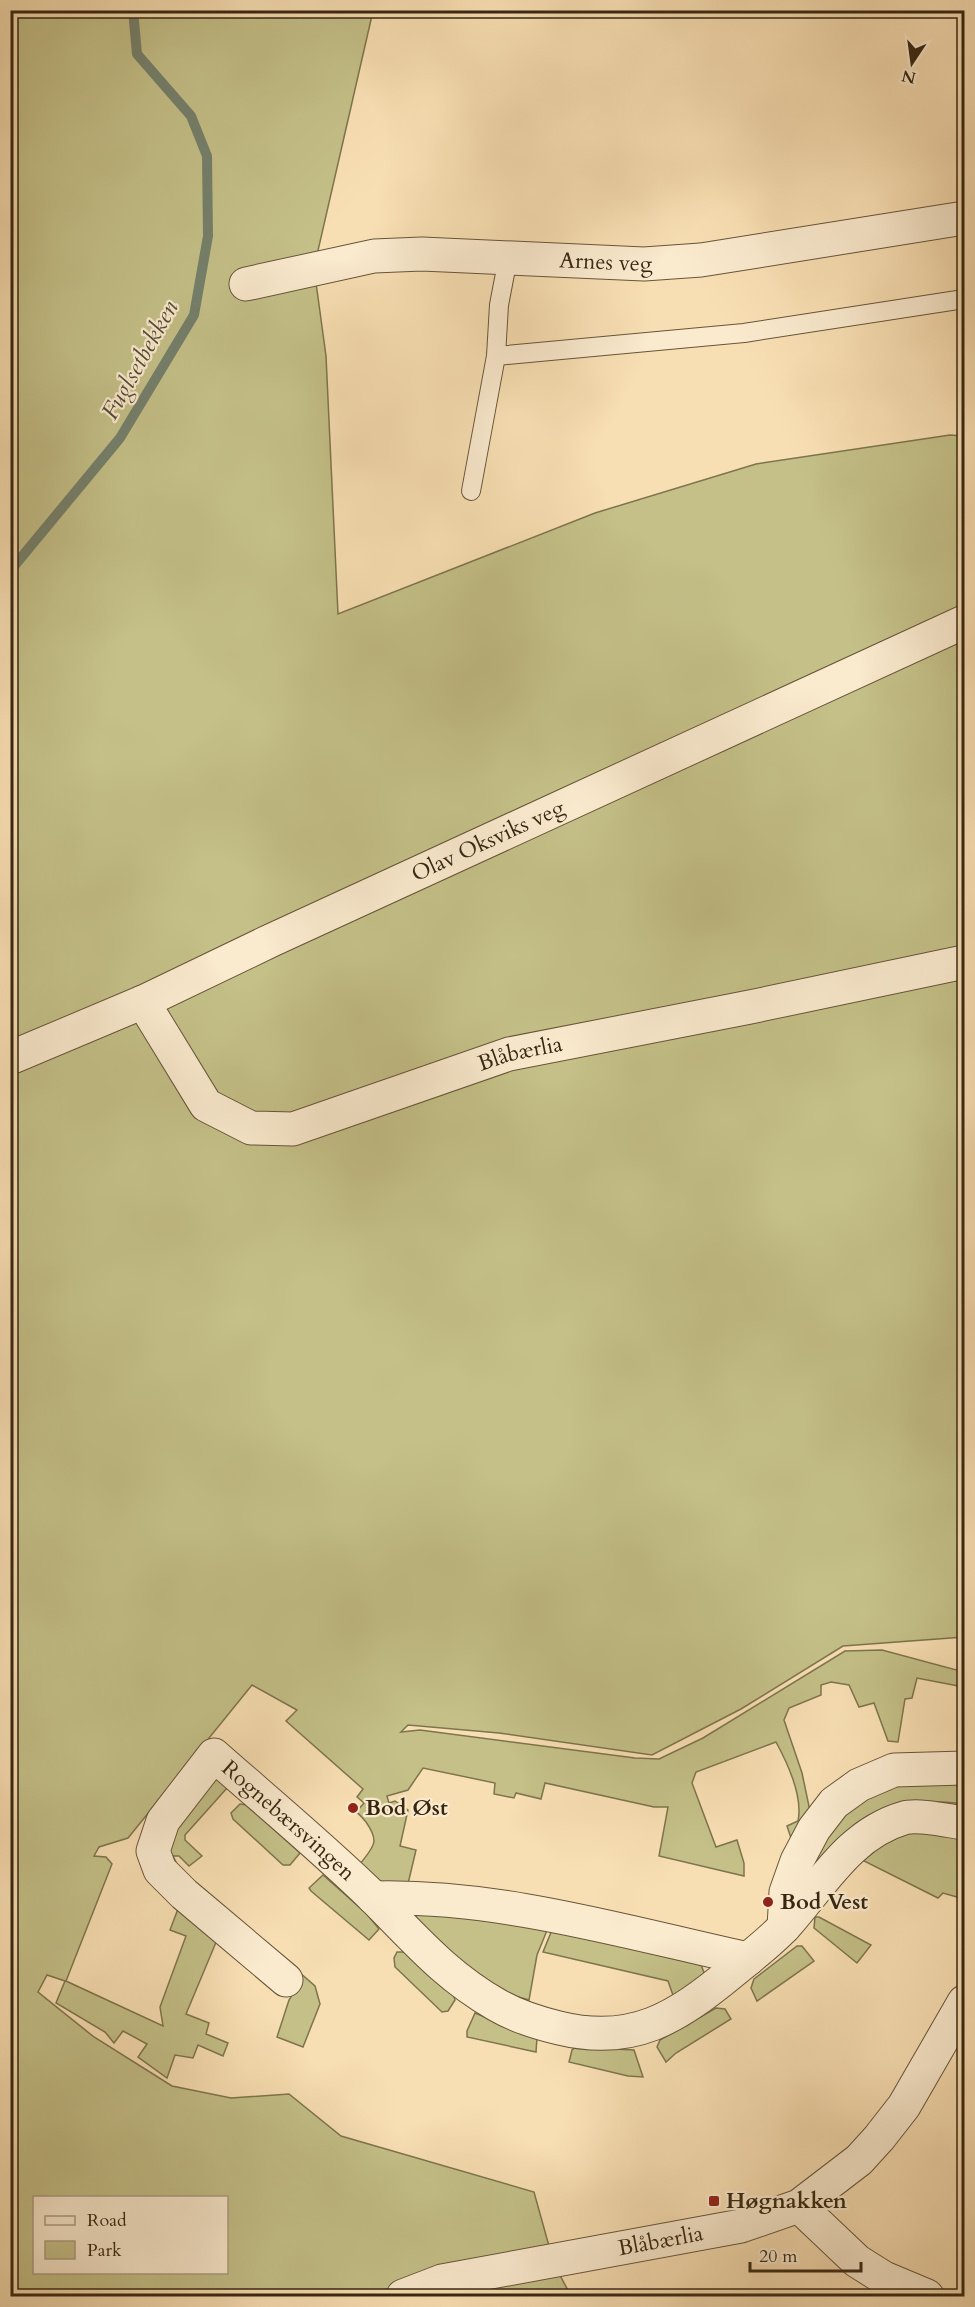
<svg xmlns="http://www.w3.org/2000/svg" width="975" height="2307" font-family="Cardo,serif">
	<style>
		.green { fill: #c4c088; stroke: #7e744d; stroke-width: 1.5; fill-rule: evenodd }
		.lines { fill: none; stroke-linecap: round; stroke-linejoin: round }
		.stream { stroke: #75816d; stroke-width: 10 }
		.service-casing { stroke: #67553a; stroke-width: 20 }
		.minor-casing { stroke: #67553a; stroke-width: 35 }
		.tertiary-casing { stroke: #67553a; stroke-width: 35 }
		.service { stroke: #faeace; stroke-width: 18 }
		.minor { stroke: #faeace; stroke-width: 33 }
		.tertiary { stroke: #faeace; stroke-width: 33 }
		.poi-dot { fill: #8f2418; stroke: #faeace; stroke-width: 2 }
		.labels { text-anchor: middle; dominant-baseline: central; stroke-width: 4.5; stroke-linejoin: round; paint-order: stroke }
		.street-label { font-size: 22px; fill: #372712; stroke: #faeace }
		.poi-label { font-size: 22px; font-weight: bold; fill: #372712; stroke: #faeace; text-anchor: start }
		.water-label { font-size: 24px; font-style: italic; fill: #514c38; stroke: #faeace }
	</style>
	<rect width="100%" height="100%" fill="#f8dfb3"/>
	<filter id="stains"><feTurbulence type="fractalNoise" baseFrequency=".00333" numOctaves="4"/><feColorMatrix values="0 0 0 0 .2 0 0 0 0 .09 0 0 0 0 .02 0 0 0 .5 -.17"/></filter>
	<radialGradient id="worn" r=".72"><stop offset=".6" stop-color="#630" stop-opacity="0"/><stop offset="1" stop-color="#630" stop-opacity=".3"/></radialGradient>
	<!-- green -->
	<g class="green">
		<path d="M11 11H373L314 268 326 356 338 614 595 513 756 464 950 435 964 436V1637L843 1646 741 1709 652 1755 499 1733 408 1725 401 1732 420 1730 635 1758 659 1759 703 1738 845 1651 882 1650 964 1672V1687L917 1678 912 1698 905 1699 898 1742 888 1741 874 1703 859 1707 849 1685 831 1682 821 1685V1695L789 1708 784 1720 802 1773 810 1811 791 1838 787 1826 798 1821C803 1797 788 1764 776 1742L696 1772 692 1783 716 1847 737 1840 744 1863V1876L659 1856 668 1807H654L545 1783 541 1799 516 1793 514 1798 494 1794 495 1783 423 1768 408 1790 387 1796 389 1803 395 1801 408 1810 400 1846 416 1850 407 1888 361 1878 360 1864C374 1846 380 1842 366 1822 362 1818 361 1815 356 1812L364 1803 357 1797 363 1789 286 1721 297 1710 252 1685 128 1838 99 1847 94 1856 106 1857 112 1864 66 1981 163 2026 160 2007 186 1936 170 1930 181 1901 217 1940 186 2014 209 2023 206 2034 228 2043 223 2056 198 2045 193 2058 175 2055 167 2078 138 2057 147 2044 123 2031 114 2043 105 2032 56 2003 65 1981 47 1975 38 1992 94 2037 172 2086 231 2098 289 2094 341 2136 534 2192 554 2264 571 2296H11ZM34 2198H226V2272H34Z"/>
		<path d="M964 1776V1804C922 1799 879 1800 846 1832 832 1846 820 1862 802 1872L824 1832 868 1791Z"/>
		<polygon points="216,1778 227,1788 185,1835 185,1840 202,1856 189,1866 179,1856 173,1856 179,1868 315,1986 320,2004 303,2047 277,2037 289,2000 301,1980 171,1870 167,1836"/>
		<polygon points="240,1804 247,1805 298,1851 300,1853 290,1865 283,1865 233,1819 231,1813"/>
		<polygon points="926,1832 951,1835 964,1840 964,1899 943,1893 938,1898 864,1861 862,1858 903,1833"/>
		<polygon points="323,1875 366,1913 379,1929 369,1940 311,1891 309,1888"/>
		<polygon points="418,1913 548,1928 537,1955 529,2000 508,1994 442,1948 415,1918"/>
		<polygon points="815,1917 819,1917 871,1945 857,1963 814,1928"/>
		<polygon points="552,1930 701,1965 705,1975 675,2001 668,1981 543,1952"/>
		<polygon points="797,1946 802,1946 814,1961 757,2001 751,1988 754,1979"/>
		<polygon points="397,1952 406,1952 454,1996 455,2000 448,2011 442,2012 395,1967 394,1958"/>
		<polygon points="716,2008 725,2009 731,2019 676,2053 666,2062 657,2047 660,2040"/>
		<polygon points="475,2013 537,2038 536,2052 467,2037 467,2031"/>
		<polygon points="576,2047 634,2050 643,2077 628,2076 569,2062 572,2050"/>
	</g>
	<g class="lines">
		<!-- stream -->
		<polyline class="stream" points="10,571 120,438 194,315 208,236 207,156 191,116 137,54 133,10"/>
		<defs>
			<g id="service">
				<polyline points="508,258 499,305 496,356 744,333 964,299"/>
				<polyline points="471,491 496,356"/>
			</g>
			<g id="minor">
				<path id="s1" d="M246 284 374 256 422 254 644 264 701 260 964 218"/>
				<path id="s2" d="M143 1002 206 1105 251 1128 293 1129 509 1054 750 1007 964 962"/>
				<path d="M374 1898C500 1895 625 1932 748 1959"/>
				<polyline points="784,1927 786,1892 797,1861 814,1829 834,1803 859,1785 894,1770 964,1768"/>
				<path id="s3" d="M286 1980 184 1894 160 1870 153 1851 163 1821 214 1755C267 1802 323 1848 374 1898 416 1940 445 1975 497 2005 516 2016 538 2023 559 2028 633 2046 676 2018 732 1972 750 1957 769 1943 785 1926 822 1885 849 1834 904 1818 918 1814 949 1821 964 1823"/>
				<polyline points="799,2206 857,2261 884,2278 927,2296"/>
				<path id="s4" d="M403 2296 442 2281 741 2226 799 2206 859 2160 879 2138 904 2106 964 2002"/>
			</g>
			<g id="tertiary">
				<path id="s5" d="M10 1058 143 1002 272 940 964 622"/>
			</g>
		</defs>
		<!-- service casing -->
		<use href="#service" class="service-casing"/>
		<!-- minor casing -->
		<use href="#minor" class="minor-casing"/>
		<!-- tertiary casing -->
		<use href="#tertiary" class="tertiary-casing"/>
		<!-- service -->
		<use href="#service" class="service"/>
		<!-- minor -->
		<use href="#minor" class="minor"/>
		<!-- tertiary -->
		<use href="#tertiary" class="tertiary"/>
	</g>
	<!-- markers -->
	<g class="poi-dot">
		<circle cx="353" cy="1808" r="6"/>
		<circle cx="768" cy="1902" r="6"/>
		<rect x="708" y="2195" width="12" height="12" rx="3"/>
	</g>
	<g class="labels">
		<!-- street labels -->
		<g class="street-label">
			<text stroke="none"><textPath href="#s1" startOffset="363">Arnes veg</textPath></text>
			<text stroke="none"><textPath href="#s5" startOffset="525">Olav Oksviks veg</textPath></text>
			<text stroke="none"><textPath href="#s2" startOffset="453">Blåbærlia</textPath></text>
			<text stroke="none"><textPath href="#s3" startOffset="402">Rognebærsvingen</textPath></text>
			<text stroke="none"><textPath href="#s4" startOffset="264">Blåbærlia</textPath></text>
		</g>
		<!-- poi labels -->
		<g class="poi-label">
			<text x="365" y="1808">Bod Øst</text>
			<text x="780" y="1902">Bod Vest</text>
			<text x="726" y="2201">Høgnakken</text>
		</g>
		<!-- water labels -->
		<g class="water-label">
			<text transform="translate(140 360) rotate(-61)">Fuglsetbekken</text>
		</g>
	</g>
	<!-- margin -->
	<rect width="975" height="2307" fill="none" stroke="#f8dfb3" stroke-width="36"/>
	<rect x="12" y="12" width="951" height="2283" fill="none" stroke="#372712" stroke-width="3"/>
	<rect x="18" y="18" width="939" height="2271" fill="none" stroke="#372712" stroke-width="1.5"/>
	<!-- legend -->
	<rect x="33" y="2196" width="195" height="78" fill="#faeace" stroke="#ac9c83" stroke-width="1.5"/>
	<rect x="45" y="2216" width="30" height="9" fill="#faeace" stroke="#ac9c83" stroke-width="1.5"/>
	<text x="87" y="2226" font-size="18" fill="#372712">Road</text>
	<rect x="45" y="2241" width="30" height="18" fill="#c4c088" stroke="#ac9c83" stroke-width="1.5"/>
	<text x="87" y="2256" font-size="18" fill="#372712">Park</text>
	<!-- north arrow -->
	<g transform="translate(912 63) rotate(193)" stroke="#faeace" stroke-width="4.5" paint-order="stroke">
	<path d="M0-4.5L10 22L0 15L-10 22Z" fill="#372712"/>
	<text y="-9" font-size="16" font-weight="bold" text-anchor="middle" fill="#372712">N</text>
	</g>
	<!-- scale -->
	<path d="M750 2262v9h111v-9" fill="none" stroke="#372712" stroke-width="3"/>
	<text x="759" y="2262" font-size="18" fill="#372712" stroke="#faeace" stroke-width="4.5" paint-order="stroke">20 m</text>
	<rect width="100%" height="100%" filter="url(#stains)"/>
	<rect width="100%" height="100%" fill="url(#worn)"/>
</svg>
